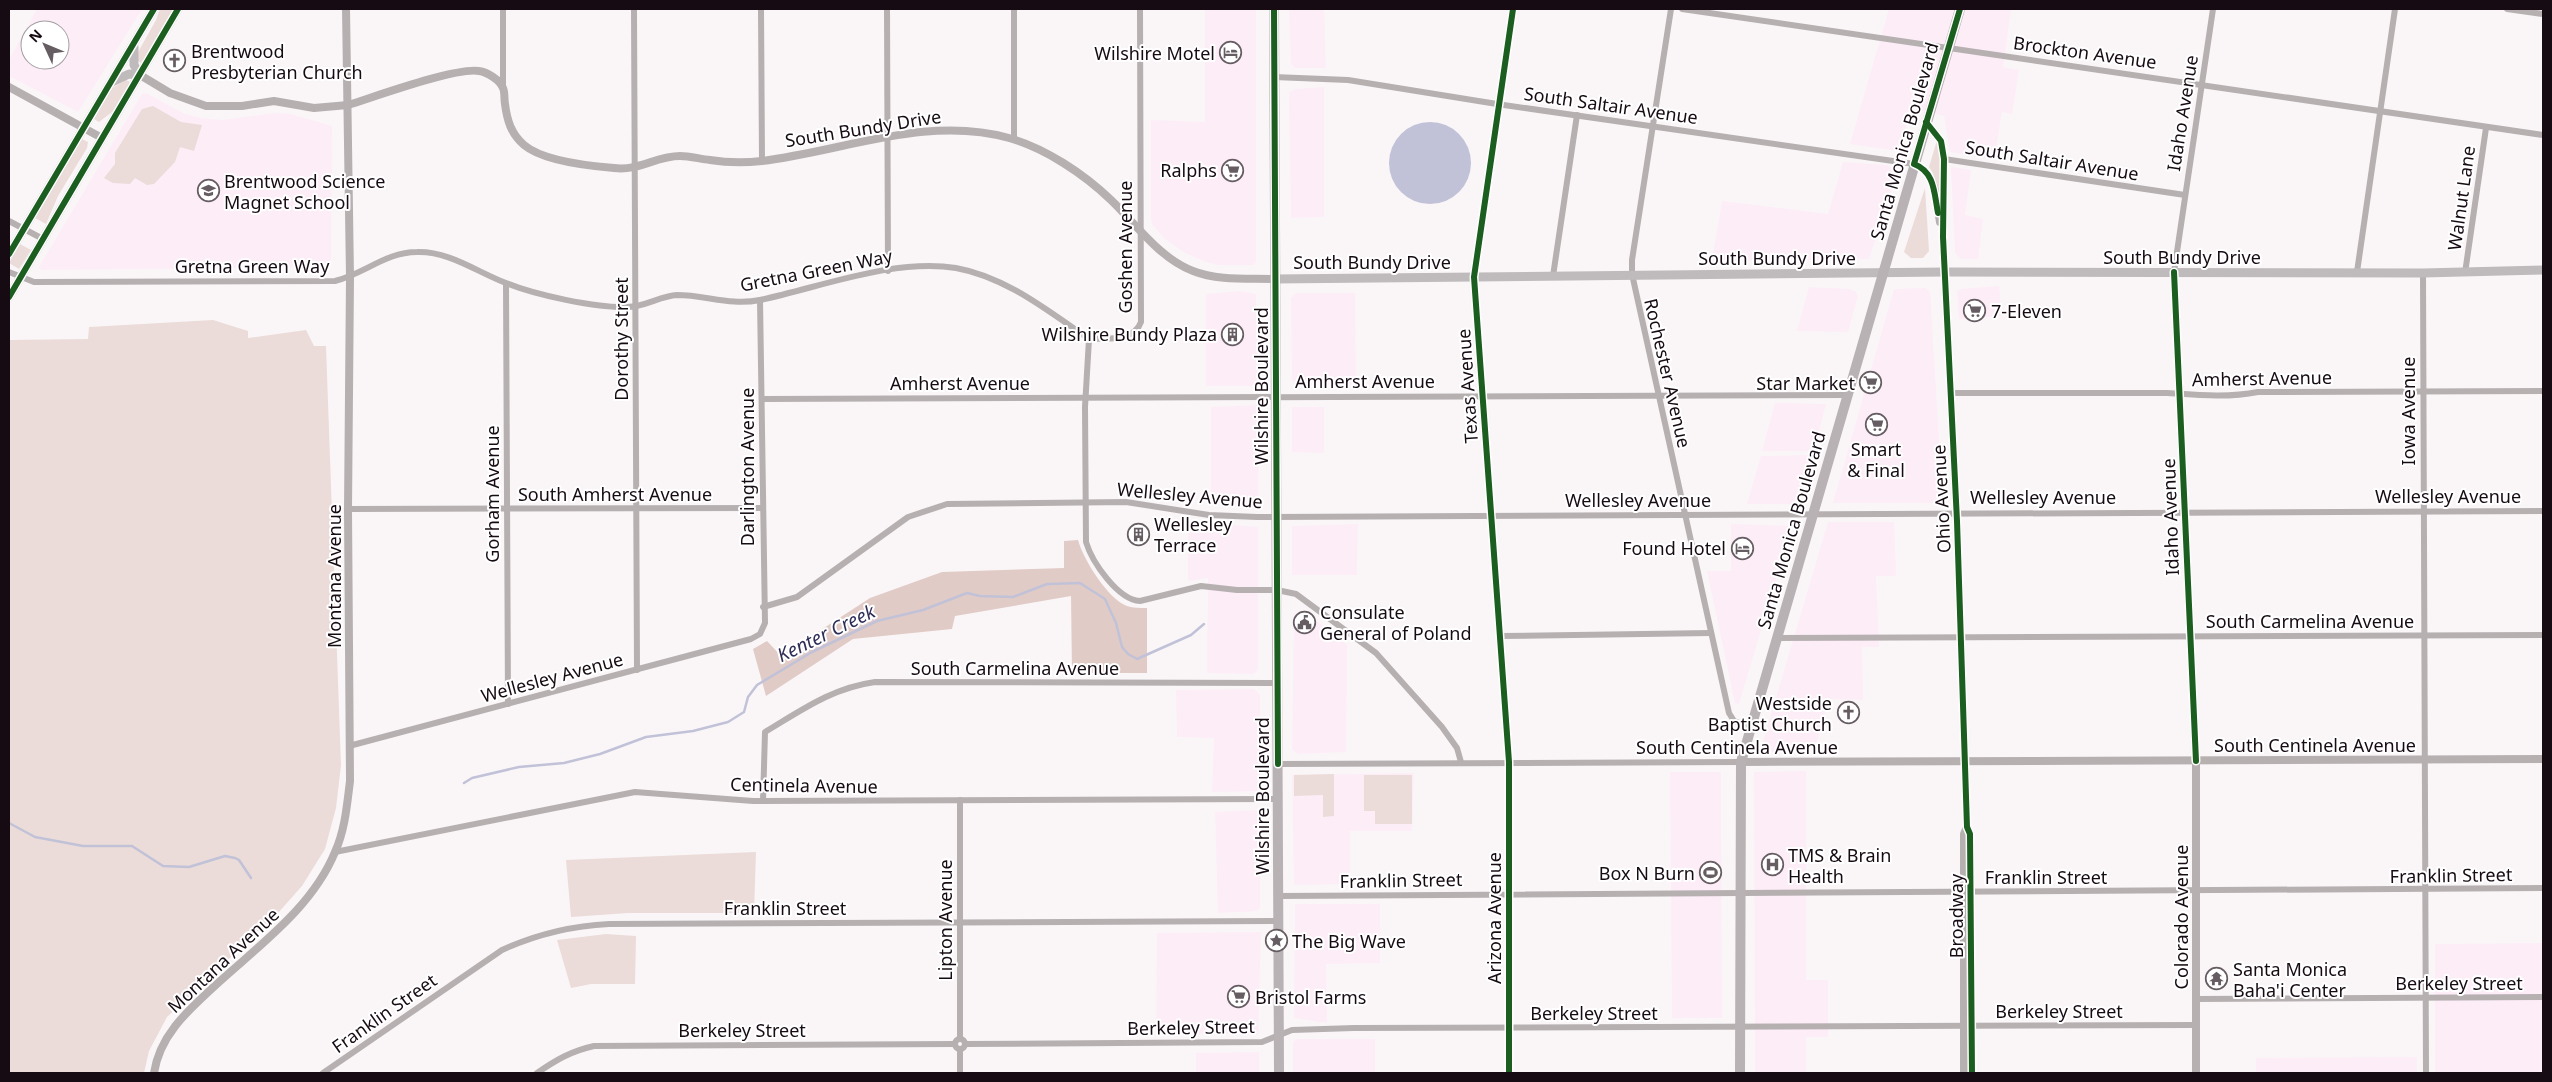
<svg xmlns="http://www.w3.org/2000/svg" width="2552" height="1082" font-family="'Noto Sans',sans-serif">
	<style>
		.built { fill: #fdedf7; fill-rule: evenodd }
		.green { fill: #ebdcd9 }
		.forest { fill: #e1cbc7 }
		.water { fill: #c1c2d8 }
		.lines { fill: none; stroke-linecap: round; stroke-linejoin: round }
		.stream { stroke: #c1c2d8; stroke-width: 2.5 }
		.minor { stroke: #b6b0b1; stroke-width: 6 }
		.tertiary { stroke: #b6b0b1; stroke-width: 8 }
		.secondary { stroke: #bfbabc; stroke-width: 9 }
		.primary { stroke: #b9b2b4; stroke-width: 10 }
		.cycleway-casing { stroke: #fff; stroke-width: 9 }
		.cycleway { stroke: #1b5e20; stroke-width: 6 }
		.labels { text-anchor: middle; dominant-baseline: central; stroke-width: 4; stroke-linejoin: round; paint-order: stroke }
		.poi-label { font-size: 18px; fill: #160b13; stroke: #fff; text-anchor: start }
		.street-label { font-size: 18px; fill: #160b13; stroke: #fff }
		.water-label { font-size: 19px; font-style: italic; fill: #2e2e59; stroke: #fff }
	</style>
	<rect width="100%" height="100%" fill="#faf6f8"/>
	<!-- built -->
	<g class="built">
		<path d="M37 9H142L78 112 9 76V60ZM30 30H60V60H30Z"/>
		<polygon points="1205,9 1256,9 1256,262 1253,265 1218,265 1206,262 1185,253 1164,238 1152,224 1151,218 1151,120 1205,122"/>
		<polygon points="1289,9 1324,9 1326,68 1295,68 1291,64"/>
		<polygon points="1889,9 2011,9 2003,67 2019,70 2012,114 2002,112 1994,159 1950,152 1944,116 1912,108 1898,151 1850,144"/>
		<polygon points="1324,87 1324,217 1291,218 1289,93 1294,89"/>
		<polygon points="146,93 183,113 201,118 222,120 276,113 291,114 332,126 331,263 327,267 41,270 39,267 142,94"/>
		<polygon points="1843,162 1886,165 1896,168 1897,173 1869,259 1712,261 1722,201 1828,214"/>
		<polygon points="1951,167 1971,170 1965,215 1983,219 1978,259 1961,259 1955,253"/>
		<polygon points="1999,286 2002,316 1959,319 1957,291 1960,289"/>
		<polygon points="1809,287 1850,289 1856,292 1858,296 1848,332 1797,331"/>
		<polygon points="1925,288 1930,292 1943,503 1833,503 1894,289"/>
		<polygon points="1239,291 1256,294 1259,379 1252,386 1206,386 1206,294"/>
		<polygon points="1296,293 1355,293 1356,385 1297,386 1292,380 1291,298"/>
		<polygon points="1775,403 1826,404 1814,451 1762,451"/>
		<polygon points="1259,405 1258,507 1211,504 1211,407"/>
		<polygon points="1292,407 1324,407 1324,453 1292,452"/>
		<polygon points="1812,455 1797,504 1747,504 1761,456"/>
		<polygon points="1188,521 1258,527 1258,670 1254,674 1207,673 1208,578 1188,581"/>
		<polygon points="1828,522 1894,522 1896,576 1876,576 1879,647 1862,647 1863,700 1829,699 1814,752 1760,752"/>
		<polygon points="1358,524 1357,575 1292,575 1292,526"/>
		<polygon points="1731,524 1792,526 1739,704 1735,703 1707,571 1731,571"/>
		<polygon points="1304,611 1347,645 1346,752 1298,754 1292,749 1294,614"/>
		<polygon points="1254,689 1260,695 1260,791 1212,792 1214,738 1177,737 1176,690"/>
		<polygon points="1806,771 1806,980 1828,980 1828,1037 1806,1037 1806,1073 1755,1073 1754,772"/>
		<polygon points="1670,772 1721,772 1722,1018 1672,1018"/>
		<polygon points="1414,773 1412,831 1350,831 1350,884 1294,885 1292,775"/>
		<polygon points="1260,810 1260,908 1257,911 1218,913 1215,812"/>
		<polygon points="1295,904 1380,904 1380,963 1326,964 1327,1023 1294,1018"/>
		<polygon points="1261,932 1258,1035 1156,1033 1157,933"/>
		<polygon points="2543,943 2543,1073 2435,1073 2435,944"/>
		<polygon points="1296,1039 1375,1039 1375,1073 1293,1073 1293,1042"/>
		<polygon points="1259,1052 1259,1073 1196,1073 1196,1053"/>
		<polygon points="2417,1057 2417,1073 2256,1073 2256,1058"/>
	</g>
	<!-- green -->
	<g class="green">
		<polygon points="160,9 173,9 141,63 137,60 137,54 156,20"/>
		<polygon points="126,80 130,82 112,112 99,122 94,119 112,88"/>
		<polygon points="153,106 181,122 202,125 194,151 180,147 175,162 154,184 147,185 135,178 130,184 113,183 104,178 115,164 115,153 142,109"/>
		<polygon points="82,139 88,142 87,148 58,196 46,224 35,218"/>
		<polygon points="1937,140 1941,154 1940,202 1933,173 1929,167"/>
		<polygon points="1925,188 1929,251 1923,258 1911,258 1904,252"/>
		<polygon points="20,244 31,250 19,269 9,263"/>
		<polygon points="213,320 248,331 248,338 306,330 314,346 326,346 341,765 336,808 325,849 302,886 278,913 167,1017 149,1051 144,1073 9,1073 9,340 88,339 89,327"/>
		<polygon points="1334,774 1334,816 1323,817 1323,795 1294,796 1294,775"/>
		<polygon points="1364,775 1412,775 1412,824 1375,824 1375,811 1364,811"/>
		<polygon points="756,852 754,913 628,913 571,917 566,860"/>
		<polygon points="606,934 636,936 635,984 591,984 571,988 557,940"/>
	</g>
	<!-- forest -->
	<path class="forest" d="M1078 540C1083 559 1108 599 1127 606 1133 608 1140 608 1147 608V673H1072L1071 596 955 616 952 629 853 639 766 696 753 649 767 641 781 656 870 598 942 572 1064 568V541Z"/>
	<!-- water -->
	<circle class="water" cx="1430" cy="163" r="41"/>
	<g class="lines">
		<!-- stream -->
		<g class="stream">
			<polyline points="464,783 472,778 519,767 564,763 600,754 646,737 693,731 728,722 744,712 748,697 757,685 812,652 877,621 923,610 967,593 980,596 1013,597 1047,584 1080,583 1105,599 1116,623 1122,647 1128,654 1137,659 1191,635 1204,624"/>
			<polyline points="9,823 35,837 83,846 132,846 163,866 189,867 225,856 235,858 239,860 251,878"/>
		</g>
		<!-- minor -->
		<g class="minor">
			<polyline points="634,9 637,670"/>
			<polyline points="761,9 762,161"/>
			<polyline points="887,9 888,271"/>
			<polyline points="1671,9 1632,260 1632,274 1729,713 1734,721 1751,727"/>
			<polyline points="1682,9 2543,135"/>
			<polyline points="2507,9 2543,14"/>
			<polyline points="1274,77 1348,80 1497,104 1914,164"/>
			<polyline points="503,88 503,9"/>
			<polyline points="1014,139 1014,9"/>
			<polyline points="1944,159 2185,195"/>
			<polyline points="9,221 43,239"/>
			<path d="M9 272 34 282 335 281C364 274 386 252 417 252 449 251 477 272 506 283 535 295 596 308 627 307 645 307 660 296 677 295 706 295 730 306 760 300 821 287 894 258 956 268 1006 277 1048 311 1089 339"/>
			<polyline points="2174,272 2213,9"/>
			<polyline points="2357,272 2395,9"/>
			<polyline points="2423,273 2426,1073"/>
			<polyline points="2465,273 2486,128"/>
			<polyline points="1553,276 1577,115"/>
			<polyline points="506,284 508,704"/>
			<path d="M1089 339 1085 407 1086 542C1092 562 1118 600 1140 601L1201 586 1237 590H1277L1296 594 1376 653 1442 727 1457 748 1461 762"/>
			<path d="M1089 339C1106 338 1134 342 1141 322L1140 9"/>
			<path d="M1951 393H2167C2197 395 2228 398 2258 392L2543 391"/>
			<polyline points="762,399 1847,395"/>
			<polyline points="348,509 762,508"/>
			<polyline points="763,607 797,597 908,517 947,504 1126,502 1209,515 1257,517 2543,511"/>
			<polyline points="1500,636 1711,633"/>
			<polyline points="1777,638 2543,635"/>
			<polyline points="349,746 751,639 760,634 765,623 760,300"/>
			<polyline points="1278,764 1741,762"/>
			<path d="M763 801 765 732C802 710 832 688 875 682L1277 683"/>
			<polyline points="335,852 635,792 753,801 1278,799"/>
			<polyline points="1279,896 2543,888"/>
			<polyline points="2196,999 2543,997"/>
			<circle cx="960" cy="1044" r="5"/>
			<polyline points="960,1039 960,800"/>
			<polyline points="965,1044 1262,1042 1292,1030 1354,1028 2196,1025"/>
			<polyline points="960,1049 960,1073"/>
			<path d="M323 1073 502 950C537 934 570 926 609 924L1279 921"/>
			<path d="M537 1073C556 1060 571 1051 594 1046L955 1044"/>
			<polyline points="1509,1073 1509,762 1474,277 1513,9"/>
		</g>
		<!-- tertiary -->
		<g class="tertiary">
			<path d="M140 75 170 93 206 106H242L274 101 314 108 348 105C374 97 456 67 479 71 487 72 500 80 503 88 505 92 504 99 505 104 507 120 511 134 524 145 543 161 589 166 614 168 640 171 656 156 680 156 690 156 700 159 710 160 728 163 745 163 762 161 844 151 927 115 1009 138 1045 148 1084 174 1111 200 1136 224 1159 258 1193 271 1218 281 1249 278 1275 279"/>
			<polyline points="9,87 102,138"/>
			<polyline points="1926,122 1941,141 1944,159 1943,237 1957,521 1967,827 1970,834 1972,1073"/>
			<path d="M1914 164C1937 172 1936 200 1940 222"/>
			<polyline points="2174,272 2196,761 2196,1073"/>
			<polyline points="1741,762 2543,759"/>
			<path d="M154 1073C160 1033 191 1008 219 982 261 944 313 906 335 852 345 830 347 805 350 781L348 509 350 277 346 9"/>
			<polyline points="1964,1073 1964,834 1967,827"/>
		</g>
		<!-- secondary -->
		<g class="secondary">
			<polyline points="134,47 134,65 140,75"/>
			<polyline points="112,82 129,74 140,75"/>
			<polyline points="9,254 154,9"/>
			<polyline points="1275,279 1945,272 2423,273 2543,270"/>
			<polyline points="9,297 178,9"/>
		</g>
		<!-- primary -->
		<g class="primary">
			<polyline points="1274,9 1279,1073"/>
			<polyline points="1740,1073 1741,762 1960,9"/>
		</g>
		<defs>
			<g id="cycleway">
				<polyline points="1274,9 1278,764"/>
				<polyline points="1926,122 1941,141 1944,159 1943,237 1957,521 1967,827 1970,834 1972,1073"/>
				<path d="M1938 213C1934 193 1935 172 1914 164L1960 9"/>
				<polyline points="9,254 154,9"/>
				<polyline points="2174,272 2196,761"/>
				<polyline points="9,297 178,9"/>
				<polyline points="1509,1073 1509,762 1474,277 1513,9"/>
			</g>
		</defs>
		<!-- cycleway casing -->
		<use href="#cycleway" class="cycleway-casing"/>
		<!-- cycleway -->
		<use href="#cycleway" class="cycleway"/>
	</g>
	<!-- icons -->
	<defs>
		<symbol id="hotel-ring" viewBox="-11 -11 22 22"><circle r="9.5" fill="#fff" stroke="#665d63" stroke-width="1.5"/><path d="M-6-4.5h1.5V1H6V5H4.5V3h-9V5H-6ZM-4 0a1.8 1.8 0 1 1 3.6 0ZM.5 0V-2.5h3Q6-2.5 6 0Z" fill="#665d63"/></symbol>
		<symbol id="church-ring" viewBox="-11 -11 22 22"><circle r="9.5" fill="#fff" stroke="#665d63" stroke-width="1.5"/><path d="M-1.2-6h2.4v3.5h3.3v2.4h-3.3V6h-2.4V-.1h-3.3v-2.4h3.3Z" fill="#665d63"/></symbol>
		<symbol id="supermarket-ring" viewBox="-11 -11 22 22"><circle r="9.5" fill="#fff" stroke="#665d63" stroke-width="1.5"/><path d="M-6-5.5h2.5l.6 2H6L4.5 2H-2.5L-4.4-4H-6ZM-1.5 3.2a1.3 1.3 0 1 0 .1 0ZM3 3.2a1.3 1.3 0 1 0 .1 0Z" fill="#665d63"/></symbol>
		<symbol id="school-ring" viewBox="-11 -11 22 22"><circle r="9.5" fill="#fff" stroke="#665d63" stroke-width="1.5"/><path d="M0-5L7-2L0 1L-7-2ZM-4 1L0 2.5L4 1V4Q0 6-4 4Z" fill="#665d63"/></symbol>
		<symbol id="building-ring" viewBox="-11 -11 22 22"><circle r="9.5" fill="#fff" stroke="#665d63" stroke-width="1.5"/><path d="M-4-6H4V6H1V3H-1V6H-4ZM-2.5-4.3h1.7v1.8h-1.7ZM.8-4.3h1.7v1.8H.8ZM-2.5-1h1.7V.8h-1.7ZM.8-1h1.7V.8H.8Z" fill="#665d63"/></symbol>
		<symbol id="civic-ring" viewBox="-11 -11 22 22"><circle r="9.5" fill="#fff" stroke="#665d63" stroke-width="1.5"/><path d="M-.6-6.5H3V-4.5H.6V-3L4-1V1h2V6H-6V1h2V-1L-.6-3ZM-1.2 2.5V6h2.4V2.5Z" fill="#665d63"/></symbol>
		<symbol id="hospital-ring" viewBox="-11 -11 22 22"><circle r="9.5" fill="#fff" stroke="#665d63" stroke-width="1.5"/><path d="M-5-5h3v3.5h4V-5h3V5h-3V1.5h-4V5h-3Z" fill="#665d63"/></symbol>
		<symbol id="stadium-ring" viewBox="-11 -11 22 22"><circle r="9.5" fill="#fff" stroke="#665d63" stroke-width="1.5"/><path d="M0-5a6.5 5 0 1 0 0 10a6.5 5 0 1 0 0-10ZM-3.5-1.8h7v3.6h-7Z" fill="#665d63"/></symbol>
		<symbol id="sight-ring" viewBox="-11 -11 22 22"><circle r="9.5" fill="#fff" stroke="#665d63" stroke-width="1.5"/><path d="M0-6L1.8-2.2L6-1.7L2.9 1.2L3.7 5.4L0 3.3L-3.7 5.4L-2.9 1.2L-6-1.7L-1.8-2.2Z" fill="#665d63"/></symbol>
		<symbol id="temple-ring" viewBox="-11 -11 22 22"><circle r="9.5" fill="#fff" stroke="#665d63" stroke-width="1.5"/><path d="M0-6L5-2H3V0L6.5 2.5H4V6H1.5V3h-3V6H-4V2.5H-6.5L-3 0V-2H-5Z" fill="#665d63"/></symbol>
	</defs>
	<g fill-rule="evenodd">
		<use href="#hotel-ring" x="1218" y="40" width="25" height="25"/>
		<use href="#church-ring" x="162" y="48" width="25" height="25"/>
		<use href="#supermarket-ring" x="1220" y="158" width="25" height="25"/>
		<use href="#school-ring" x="196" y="178" width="25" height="25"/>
		<use href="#supermarket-ring" x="1962" y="298" width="25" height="25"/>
		<use href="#building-ring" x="1220" y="322" width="25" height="25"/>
		<use href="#supermarket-ring" x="1858" y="370" width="25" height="25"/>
		<use href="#supermarket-ring" x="1864" y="412" width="25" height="25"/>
		<use href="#building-ring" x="1126" y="522" width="25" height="25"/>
		<use href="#hotel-ring" x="1730" y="536" width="25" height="25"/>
		<use href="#civic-ring" x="1292" y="610" width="25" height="25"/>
		<use href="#church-ring" x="1836" y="700" width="25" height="25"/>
		<use href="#hospital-ring" x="1760" y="852" width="25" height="25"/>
		<use href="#stadium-ring" x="1698" y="860" width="25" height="25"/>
		<use href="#sight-ring" x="1264" y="928" width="25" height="25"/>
		<use href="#temple-ring" x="2204" y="966" width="25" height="25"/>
		<use href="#supermarket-ring" x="1226" y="984" width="25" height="25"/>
	</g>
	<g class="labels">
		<!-- poi labels -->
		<g class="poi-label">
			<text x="191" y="51">Brentwood<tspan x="191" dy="21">Presbyterian Church</tspan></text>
			<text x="1215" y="53" text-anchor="end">Wilshire Motel</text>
			<text x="1217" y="170" text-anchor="end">Ralphs</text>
			<text x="224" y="181">Brentwood Science<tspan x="224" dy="21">Magnet School</tspan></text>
			<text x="1991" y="311">7-Eleven</text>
			<text x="1217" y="334" text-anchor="end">Wilshire Bundy Plaza</text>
			<text x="1855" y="383" text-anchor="end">Star Market</text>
			<text x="1876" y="449" text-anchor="middle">Smart<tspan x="1876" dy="21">&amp; Final</tspan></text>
			<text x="1154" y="524">Wellesley<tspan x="1154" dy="21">Terrace</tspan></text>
			<text x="1726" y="548" text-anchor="end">Found Hotel</text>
			<text x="1320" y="612">Consulate<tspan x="1320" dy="21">General of Poland</tspan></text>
			<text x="1832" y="703" text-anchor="end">Westside<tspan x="1832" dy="21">Baptist Church</tspan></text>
			<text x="1788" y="855">TMS &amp; Brain<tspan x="1788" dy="21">Health</tspan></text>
			<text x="1695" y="873" text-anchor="end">Box N Burn</text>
			<text x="1292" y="941">The Big Wave</text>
			<text x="2233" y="969">Santa Monica<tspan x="2233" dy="21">Baha'i Center</tspan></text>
			<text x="1255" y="997">Bristol Farms</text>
		</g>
		<!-- street labels -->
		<g class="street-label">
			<text transform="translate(2085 52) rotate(8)">Brockton Avenue</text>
			<text transform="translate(1611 105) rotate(8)">South Saltair Avenue</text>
			<text transform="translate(2182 113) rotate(-81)">Idaho Avenue</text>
			<text transform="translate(863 128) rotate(-9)">South Bundy Drive</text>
			<text transform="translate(1904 141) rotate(-74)">Santa Monica Boulevard</text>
			<text transform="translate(2052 160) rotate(9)">South Saltair Avenue</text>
			<text transform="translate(2461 198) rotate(-82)">Walnut Lane</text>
			<text transform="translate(1125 247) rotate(-90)">Goshen Avenue</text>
			<text x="2182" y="257">South Bundy Drive</text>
			<text x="1777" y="258">South Bundy Drive</text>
			<text x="1372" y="262">South Bundy Drive</text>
			<text x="252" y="266">Gretna Green Way</text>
			<text transform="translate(816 270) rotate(-11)">Gretna Green Way</text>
			<text transform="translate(621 339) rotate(-90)">Dorothy Street</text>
			<text transform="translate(1668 373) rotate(77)">Rochester Avenue</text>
			<text transform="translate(2262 378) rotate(-1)">Amherst Avenue</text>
			<text x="1365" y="381">Amherst Avenue</text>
			<text x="960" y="383">Amherst Avenue</text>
			<text transform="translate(1261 386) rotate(-90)">Wilshire Boulevard</text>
			<text transform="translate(1467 386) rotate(-94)">Texas Avenue</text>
			<text transform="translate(2408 411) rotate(-90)">Iowa Avenue</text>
			<text transform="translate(747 467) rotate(-90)">Darlington Avenue</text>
			<text transform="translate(492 494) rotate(-90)">Gorham Avenue</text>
			<text x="615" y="494">South Amherst Avenue</text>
			<text transform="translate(1190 495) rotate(5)">Wellesley Avenue</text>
			<text x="2448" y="496">Wellesley Avenue</text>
			<text x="2043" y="497">Wellesley Avenue</text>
			<text transform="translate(1941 499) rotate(-93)">Ohio Avenue</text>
			<text x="1638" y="500">Wellesley Avenue</text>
			<text transform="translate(2170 517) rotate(-92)">Idaho Avenue</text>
			<text transform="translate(1791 530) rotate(-74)">Santa Monica Boulevard</text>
			<text transform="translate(334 576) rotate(-90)">Montana Avenue</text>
			<text x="2310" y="621">South Carmelina Avenue</text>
			<text x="1015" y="668">South Carmelina Avenue</text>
			<text transform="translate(552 677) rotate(-15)">Wellesley Avenue</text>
			<text x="2315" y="745">South Centinela Avenue</text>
			<text x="1737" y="747">South Centinela Avenue</text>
			<text transform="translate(804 785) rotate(1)">Centinela Avenue</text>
			<text transform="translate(1262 796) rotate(-90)">Wilshire Boulevard</text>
			<text transform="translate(2451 875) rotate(-1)">Franklin Street</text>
			<text x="2046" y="877">Franklin Street</text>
			<text transform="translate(1401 880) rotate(-1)">Franklin Street</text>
			<text x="785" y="908">Franklin Street</text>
			<text transform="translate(1956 916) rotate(-90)">Broadway</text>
			<text transform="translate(2181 917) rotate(-90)">Colorado Avenue</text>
			<text transform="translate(1494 918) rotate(-90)">Arizona Avenue</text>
			<text transform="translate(945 920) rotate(-90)">Lipton Avenue</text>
			<text transform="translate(223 960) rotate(-43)">Montana Avenue</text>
			<text x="2459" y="983">Berkeley Street</text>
			<text x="2059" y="1011">Berkeley Street</text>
			<text transform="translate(384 1013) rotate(-35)">Franklin Street</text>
			<text x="1594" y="1013">Berkeley Street</text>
			<text transform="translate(1191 1027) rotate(-1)">Berkeley Street</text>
			<text x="742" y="1030">Berkeley Street</text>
		</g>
		<!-- water labels -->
		<g class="water-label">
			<text transform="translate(826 633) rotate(-26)">Kenter Creek</text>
		</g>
	</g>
	<!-- border -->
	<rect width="2552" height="1082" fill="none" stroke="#160b13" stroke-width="20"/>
	<!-- north arrow -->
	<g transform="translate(45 45) rotate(314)"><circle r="24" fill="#ffffff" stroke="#a29da1"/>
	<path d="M0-4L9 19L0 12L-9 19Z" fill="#665d63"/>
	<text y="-8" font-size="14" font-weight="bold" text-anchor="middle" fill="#160b13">N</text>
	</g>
</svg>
